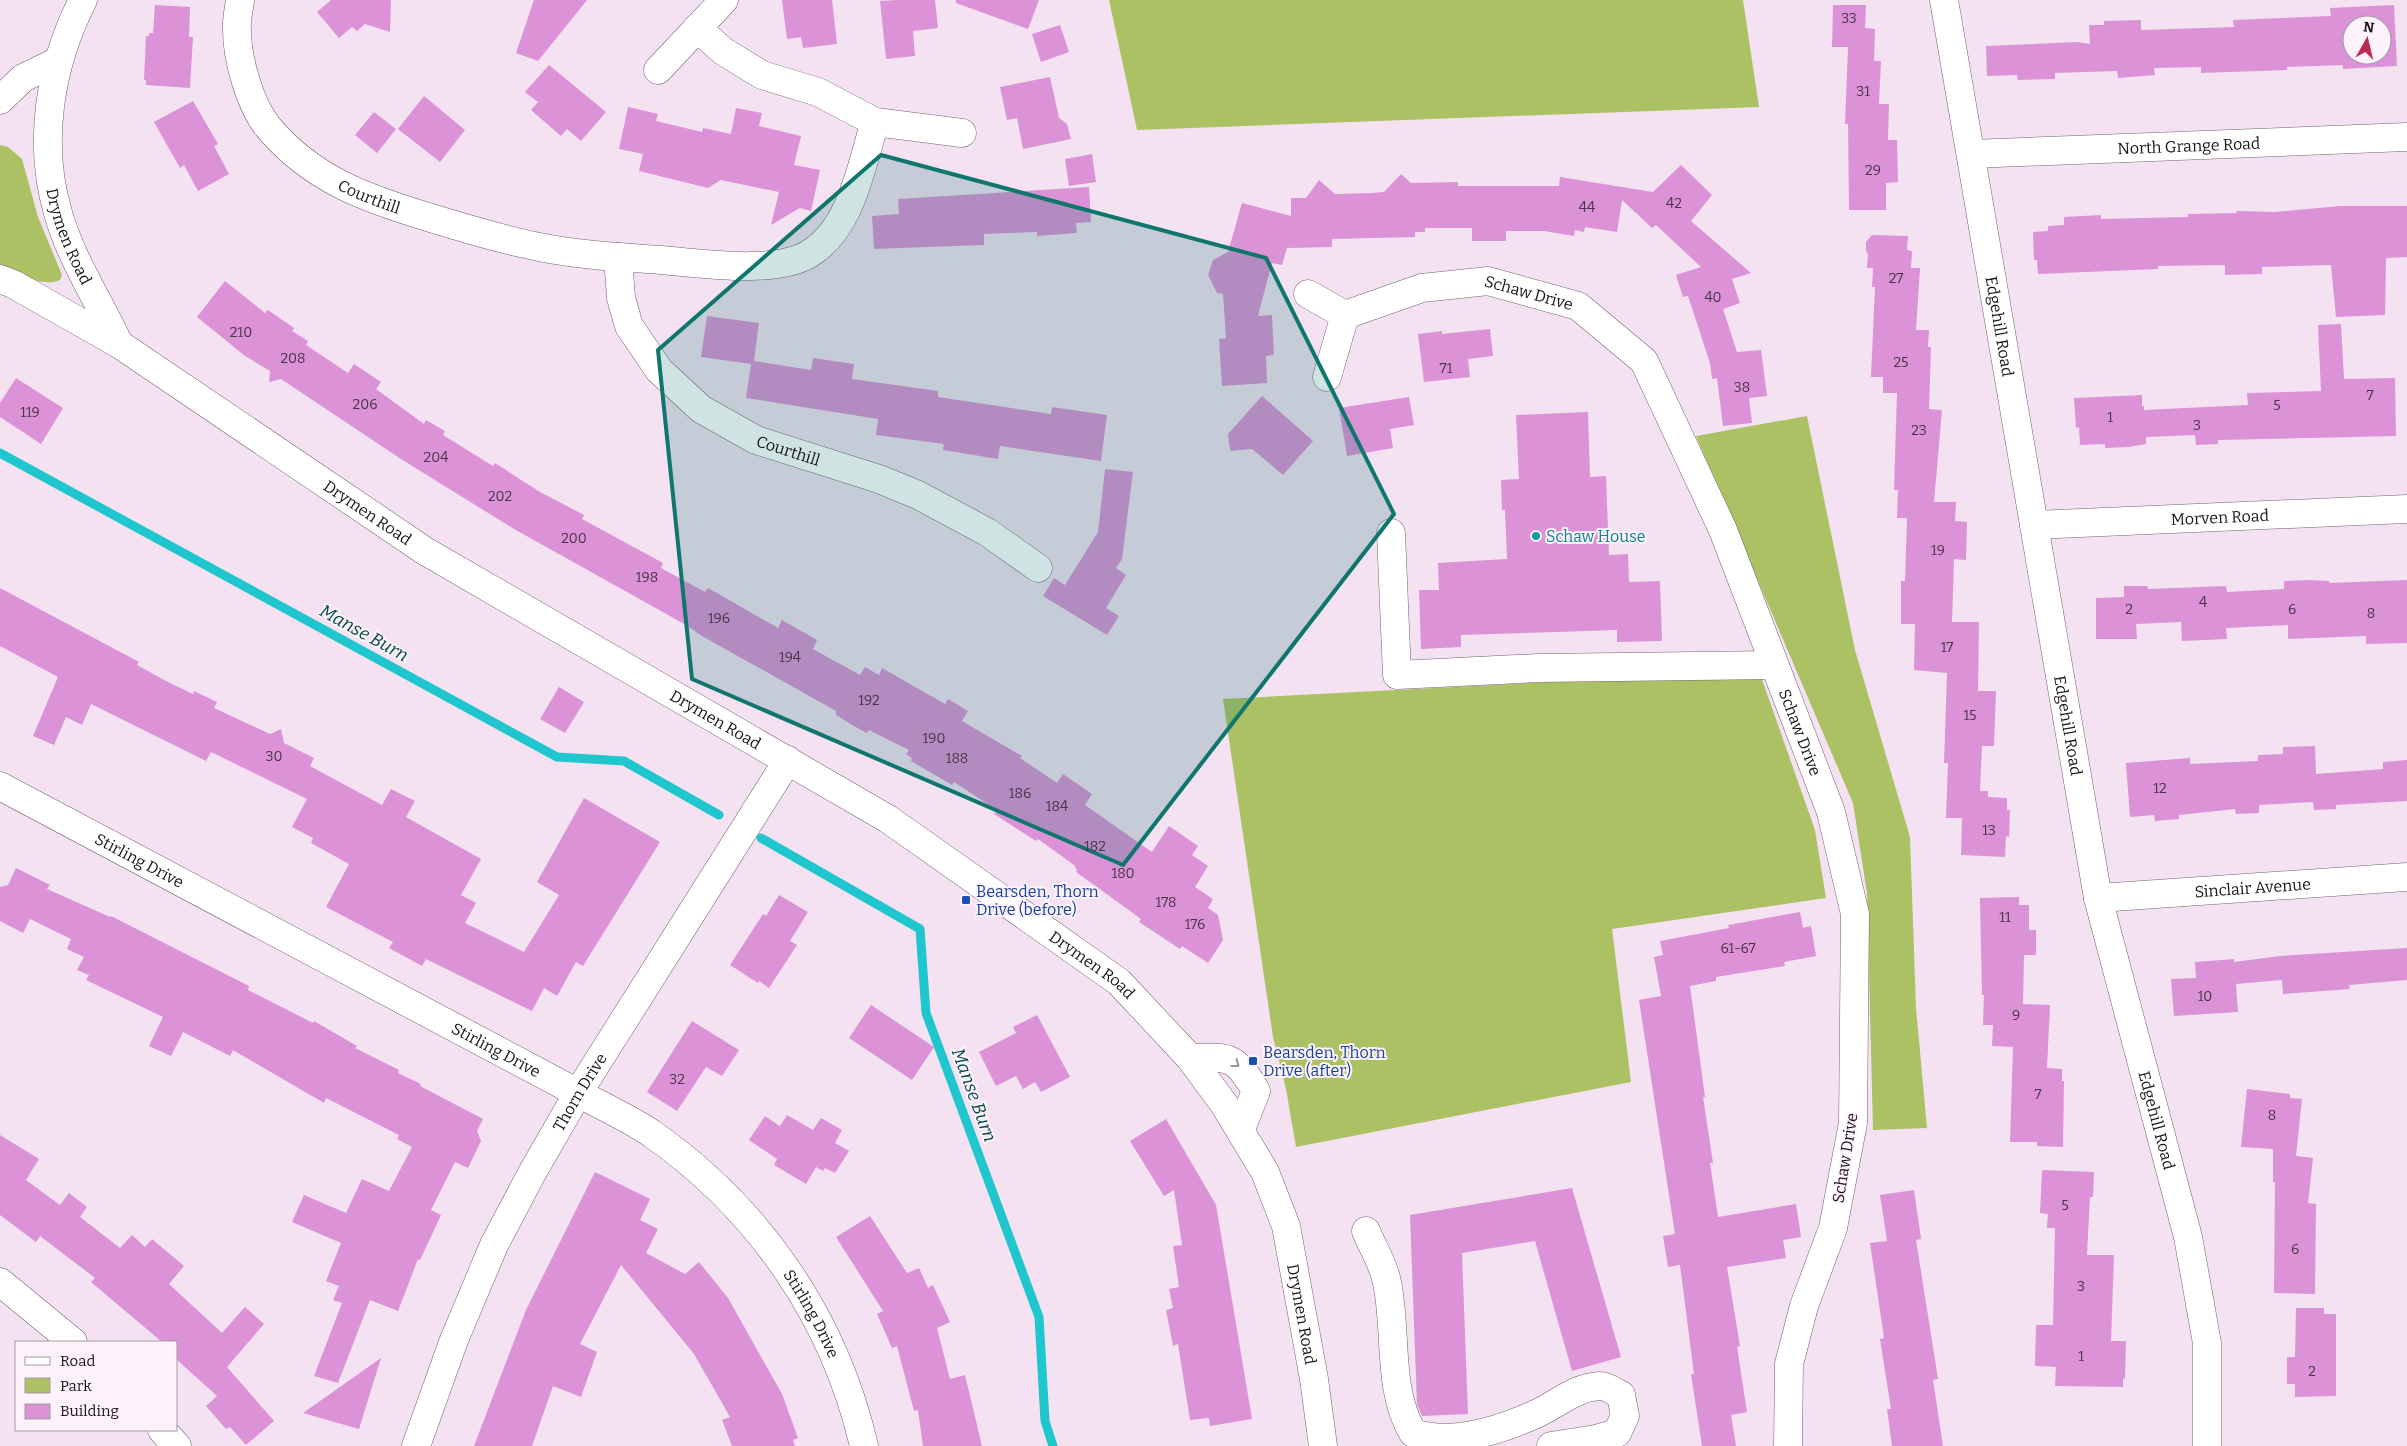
<svg xmlns="http://www.w3.org/2000/svg" width="2407" height="1446" font-family="Bitter,serif">
	<style>
		.green { fill: #acc163 }
		.lines { fill: none; stroke-linecap: round; stroke-linejoin: round }
		.stream { stroke: #1fc6cd; stroke-width: 9 }
		.building { fill: #db92d6; fill-rule: evenodd }
		.minor-casing { stroke: #726270; stroke-width: 29 }
		.major-casing { stroke: #726270; stroke-width: 29 }
		.minor { stroke: #fff; stroke-width: 28 }
		.major { stroke: #fff; stroke-width: 28 }
		.oneway { stroke: #989598 }
		.marked { fill: #0f766e; fill-opacity: 0.2; stroke: #0f766e; stroke-width: 4; stroke-linejoin: round }
		.culture-dot { fill: #0f9aa8; stroke: #fdf2fc; stroke-width: 2 }
		.transit-dot { fill: #1a4fb4; stroke: #fdf2fc; stroke-width: 2 }
		.labels { text-anchor: middle; dominant-baseline: central; stroke-width: 4; stroke-linejoin: round; paint-order: stroke }
		.number-label { font-size: 14px; fill: #4a3449 }
		.street-label { font-size: 16px; fill: #1a141a; stroke: #fdf2fc }
		.culture-label { font-size: 16px; fill: #0d838f; stroke: #fdf2fc; text-anchor: start }
		.transit-label { font-size: 16px; fill: #164399; stroke: #fdf2fc; text-anchor: start }
		.water-label { font-size: 18px; font-style: italic; fill: #03494c; stroke: #fdf2fc }
	</style>
	<rect width="100%" height="100%" fill="#f4e2f2"/>
	<!-- green -->
	<g class="green">
		<polygon points="1109,0 1743,0 1759,107 1137,130"/>
		<path d="M0 145 8 147 22 159 38 217 62 275 60 280C40 288 19 273 0 264Z"/>
		<polygon points="1807,416 1855,650 1910,837 1916,1008 1927,1128 1873,1130 1867,893 1853,803 1696,436"/>
		<polygon points="1759,671 1815,830 1826,898 1612,929 1631,1082 1296,1147 1286,1089 1273,1037 1223,699"/>
	</g>
	<g class="lines">
		<!-- stream -->
		<g class="stream">
			<polyline points="0,453 557,757 624,761 719,815"/>
			<polyline points="761,838 920,929 926,1013 1039,1317 1045,1421 1053,1446"/>
		</g>
	</g>
	<!-- building -->
	<g class="building">
		<polygon points="331,0 391,0 390,32 365,24 357,31 352,27 339,38 317,12"/>
		<polygon points="534,0 587,0 538,61 516,53"/>
		<polygon points="782,0 832,0 837,44 803,48 801,37 787,39"/>
		<polygon points="898,0 935,0 938,28 913,31 915,56 886,59 880,1"/>
		<polygon points="956,0 1039,0 1028,29 956,3"/>
		<polygon points="155,5 190,7 189,37 193,37 190,88 146,85 146,80 144,80 146,36 149,36 149,33 153,33"/>
		<polygon points="1833,5 1866,5 1865,28 1875,29 1874,61 1881,61 1879,104 1889,104 1888,140 1897,140 1898,182 1886,183 1886,210 1849,210 1848,124 1845,124 1848,47 1832,47"/>
		<path d="M2394 5 2397 66 2343 69V65L2287 67V70L2201 73V67L2154 68 2155 75 2118 78 2117 71 2055 73V79L2018 80 2017 75 1987 76 1986 46 2077 42 2090 44 2089 25H2104V21L2141 20V30L2234 27 2233 20 2331 16 2330 8ZM2352 25H2382V55H2352Z"/>
		<polygon points="1060,25 1069,52 1041,62 1032,34"/>
		<polygon points="549,65 606,112 581,141 567,129 561,136 531,110 538,102 525,92"/>
		<polygon points="1050,77 1059,118 1067,124 1071,139 1023,149 1017,118 1007,120 1000,87"/>
		<polygon points="424,96 465,130 440,162 398,129"/>
		<polygon points="193,101 218,144 214,146 229,174 198,191 184,165 180,168 154,122"/>
		<polygon points="628,107 658,114 656,121 702,132 703,128 731,134 736,108 762,113 759,126 801,136 794,165 820,170 811,211 800,208 771,225 779,192 721,180 708,188 639,171 643,154 619,149"/>
		<polygon points="374,112 396,129 377,153 355,135"/>
		<polygon points="1092,154 1096,182 1069,186 1065,159"/>
		<polygon points="1681,165 1712,195 1691,221 1751,273 1732,279 1740,303 1723,309 1737,352 1761,350 1767,396 1749,398 1752,423 1723,426 1717,378 1712,379 1710,363 1688,296 1683,297 1676,275 1701,267 1656,225 1652,228 1622,200 1617,232 1585,227 1584,232 1575,230 1574,236 1544,231 1506,231 1506,241 1472,241 1472,228 1425,228 1425,232 1415,232 1415,237 1332,239 1332,247 1287,248 1282,265 1272,263 1258,316 1272,315 1274,355 1266,356 1267,383 1222,386 1219,339 1226,338 1223,294 1217,293 1208,275 1213,260 1228,252 1242,203 1291,216 1291,198 1306,198 1319,180 1335,194 1372,193 1384,192 1401,174 1411,183 1458,182 1458,186 1559,186 1560,177 1653,192"/>
		<polygon points="1089,187 1091,222 1076,223 1077,233 1037,236 1037,232 984,234 984,245 874,249 872,216 899,214 898,199"/>
		<polygon points="2340,206 2407,206 2407,257 2386,258 2385,315 2336,317 2331,265 2262,267 2262,274 2225,275 2225,265 2158,266 2158,269 2038,274 2037,260 2034,260 2033,232 2048,231 2048,226 2064,225 2064,217 2101,215 2101,219 2188,217 2188,214 2237,213 2236,211 2275,212"/>
		<polygon points="1872,235 1908,236 1907,250 1912,251 1911,268 1920,268 1916,330 1929,330 1928,347 1931,347 1929,409 1942,410 1934,502 1956,502 1955,521 1967,522 1966,560 1954,559 1952,622 1979,622 1978,691 1996,691 1994,746 1982,746 1980,791 1988,791 1988,797 2007,798 2007,810 2010,810 2009,837 2006,836 2005,857 1961,855 1962,818 1946,818 1948,763 1944,763 1947,673 1914,670 1915,624 1901,624 1901,581 1905,581 1907,518 1897,518 1898,490 1894,490 1897,393 1883,393 1883,377 1871,377 1875,287 1872,287 1873,268 1867,268 1868,254 1866,251 1866,242"/>
		<polygon points="225,281 265,313 268,310 294,328 292,331 308,341 306,345 348,373 354,364 381,382 376,389 424,424 426,420 445,431 443,435 493,466 495,463 540,492 584,515 582,519 663,563 661,568 705,592 708,588 778,628 782,620 817,640 813,649 860,675 865,667 879,675 882,668 945,704 948,699 968,711 962,721 1022,756 1020,758 1057,783 1063,774 1092,794 1085,805 1152,852 1169,826 1198,846 1192,855 1208,866 1195,887 1213,899 1208,908 1218,915 1223,940 1208,963 1182,946 1180,949 1139,922 1141,919 1137,916 1076,872 1077,870 1074,865 1038,839 1036,841 994,814 996,812 991,809 992,807 954,782 952,785 911,761 912,758 906,754 909,750 869,730 867,733 852,725 836,715 836,711 702,636 686,625 514,529 401,459 281,379 269,382 270,371 245,356 197,317"/>
		<polygon points="707,316 759,323 754,361 811,370 813,358 854,364 852,379 938,391 938,397 1051,414 1052,407 1107,415 1101,461 1000,446 998,459 943,450 944,444 876,435 878,419 746,398 751,364 701,357"/>
		<polygon points="2341,324 2344,379 2395,378 2396,436 2218,440 2218,444 2196,445 2195,435 2146,437 2146,444 2128,447 2105,448 2105,444 2080,445 2079,427 2076,428 2074,398 2142,395 2142,406 2144,406 2144,410 2248,405 2247,393 2321,391 2318,325"/>
		<polygon points="1490,329 1493,356 1468,359 1470,377 1424,382 1418,334 1442,331 1442,334"/>
		<polygon points="16,378 63,408 41,444 0,417 0,403"/>
		<polygon points="1262,396 1313,441 1283,475 1252,449 1230,451 1228,434"/>
		<polygon points="1409,397 1414,425 1390,429 1393,448 1347,456 1339,408"/>
		<polygon points="1588,412 1590,477 1606,476 1609,555 1628,554 1629,582 1660,581 1662,641 1617,642 1617,630 1461,635 1461,647 1421,649 1419,590 1439,590 1438,563 1507,559 1505,510 1502,510 1501,480 1519,479 1516,415"/>
		<polygon points="1105,469 1133,472 1122,559 1116,568 1126,575 1106,608 1119,616 1107,635 1043,596 1054,578 1065,585 1098,532"/>
		<polygon points="2308,580 2329,581 2329,583 2407,580 2407,643 2366,644 2366,636 2288,639 2288,625 2226,628 2227,639 2182,641 2181,622 2136,624 2137,639 2096,639 2096,598 2124,597 2124,586 2147,586 2148,589 2226,586 2227,592 2284,589 2284,581"/>
		<polygon points="0,588 139,662 137,665 166,681 193,694 194,691 217,702 214,708 270,734 281,729 284,743 314,758 310,766 382,805 391,789 415,801 406,817 481,859 461,895 476,903 465,923 524,952 559,895 537,882 584,798 660,842 583,966 576,962 557,996 544,988 532,1011 426,959 422,966 389,948 393,942 326,907 349,864 311,843 313,838 292,827 307,799 211,752 206,761 91,704 82,725 66,717 54,745 33,736 58,677 0,646"/>
		<polygon points="559,687 584,702 565,733 540,719"/>
		<polygon points="2315,746 2316,774 2383,769 2383,762 2407,760 2407,801 2336,805 2336,809 2314,810 2313,802 2259,805 2259,813 2236,814 2235,809 2179,815 2179,819 2155,821 2154,815 2130,817 2126,763 2190,758 2190,764 2258,761 2258,755 2283,754 2283,747"/>
		<polygon points="16,868 50,885 47,889 110,917 111,916 249,986 248,990 313,1023 314,1021 357,1046 355,1048 399,1070 398,1073 421,1084 420,1086 483,1119 477,1131 481,1141 468,1168 455,1162 431,1210 441,1215 420,1260 418,1259 398,1311 370,1300 338,1383 314,1376 342,1303 333,1300 339,1286 326,1281 341,1243 292,1222 304,1195 346,1213 362,1179 389,1191 412,1147 397,1139 399,1135 326,1098 324,1103 233,1050 230,1056 183,1032 171,1056 149,1046 163,1017 86,980 89,975 77,970 84,957 67,949 71,939 30,919 23,933 0,921 0,887 8,885"/>
		<polygon points="779,895 808,912 790,941 797,945 769,988 759,981 758,983 730,965 763,914 766,916"/>
		<polygon points="2019,897 2019,905 2029,905 2029,930 2036,930 2036,955 2024,955 2023,1004 2050,1005 2047,1068 2062,1069 2062,1081 2064,1081 2063,1147 2037,1146 2037,1142 2010,1142 2013,1047 1992,1046 1993,1025 1983,1025 1984,995 1982,995 1980,898"/>
		<polygon points="1800,912 1803,928 1811,926 1816,956 1784,962 1785,966 1716,977 1716,981 1690,986 1705,1097 1703,1097 1713,1163 1710,1163 1718,1217 1796,1204 1801,1237 1783,1240 1786,1258 1727,1267 1740,1346 1737,1347 1747,1412 1731,1415 1736,1446 1702,1446 1691,1374 1694,1374 1680,1265 1668,1267 1663,1236 1675,1234 1639,1000 1661,996 1654,957 1663,955 1660,941 1729,928 1728,925"/>
		<polygon points="2407,948 2407,980 2349,985 2350,989 2283,994 2282,980 2236,984 2238,1012 2174,1016 2171,979 2196,978 2195,962 2234,959 2234,962 2280,956"/>
		<polygon points="871,1005 934,1047 912,1080 849,1038"/>
		<polygon points="1037,1015 1070,1077 1041,1092 1035,1082 1023,1089 1016,1076 996,1086 979,1052 1016,1033 1013,1027"/>
		<polygon points="692,1021 739,1050 722,1076 706,1067 677,1111 647,1092"/>
		<polygon points="2247,1089 2290,1094 2290,1098 2302,1099 2296,1156 2313,1158 2308,1203 2316,1204 2315,1294 2274,1293 2275,1182 2273,1182 2273,1149 2241,1147"/>
		<polygon points="787,1115 813,1130 821,1118 842,1130 835,1143 849,1151 835,1173 825,1168 823,1171 816,1167 806,1184 774,1165 777,1159 749,1140 765,1116 780,1126"/>
		<polygon points="1166,1119 1216,1205 1252,1419 1210,1426 1209,1418 1190,1420 1178,1344 1173,1346 1166,1310 1173,1308 1169,1289 1179,1287 1173,1246 1182,1245 1174,1190 1164,1196 1130,1141"/>
		<polygon points="0,1135 39,1159 26,1180 60,1205 69,1193 87,1207 80,1217 120,1248 132,1235 145,1247 152,1239 184,1266 169,1284 222,1333 245,1307 264,1324 227,1367 274,1421 246,1445 230,1427 226,1429 206,1406 217,1396 176,1359 176,1342 162,1342 91,1282 95,1278 40,1236 36,1242 0,1215"/>
		<polygon points="2042,1170 2094,1172 2093,1197 2090,1197 2087,1255 2114,1255 2111,1341 2126,1341 2125,1379 2123,1378 2123,1387 2055,1386 2056,1367 2035,1366 2036,1325 2053,1325 2055,1228 2047,1228 2048,1214 2040,1213"/>
		<polygon points="595,1172 650,1199 640,1220 658,1229 646,1253 685,1274 699,1262 728,1298 782,1394 798,1438 793,1440 795,1446 732,1446 722,1420 730,1417 694,1354 621,1265 580,1344 597,1352 581,1397 553,1386 532,1446 474,1446 526,1310"/>
		<polygon points="1572,1188 1621,1357 1572,1371 1535,1241 1462,1253 1468,1414 1422,1416 1417,1404 1410,1215"/>
		<polygon points="1914,1190 1921,1239 1916,1240 1938,1379 1933,1380 1943,1446 1892,1446 1887,1409 1891,1409 1880,1339 1884,1338 1870,1243 1887,1241 1880,1195"/>
		<polygon points="870,1216 907,1273 919,1268 928,1288 933,1285 950,1322 937,1328 950,1379 965,1375 982,1446 923,1446 918,1410 914,1411 897,1346 892,1348 877,1314 883,1311 836,1237"/>
		<polygon points="2296,1308 2324,1308 2324,1314 2336,1314 2336,1396 2295,1397 2295,1384 2287,1384 2287,1357 2295,1357"/>
		<polygon points="381,1358 359,1429 303,1413"/>
	</g>
	<g class="lines">
		<defs>
			<g id="minor">
				<path id="s1" d="M240 0C239 10 236 20 237 30 237 59 250 105 268 127 312 180 368 199 431 218 467 229 503 240 539 247 578 255 620 257 660 260 700 263 774 275 809 254 852 228 861 166 875 122"/>
				<path id="s2" d="M1944 0 2098 898 2188 1237 2207 1343V1446"/>
				<polyline points="697,28 723,51 762,75 818,92 875,122 962,133"/>
				<polyline points="658,70 724,0"/>
				<path id="s3" d="M1971 154 2407 137"/>
				<path id="s4" d="M618 257 621 298 629 326 659 370 701 409 756 440 879 479 918 495 987 532 1038 568"/>
				<polyline points="1308,294 1345,315"/>
				<path id="s5" d="M1327 377 1345 315 1422 288 1488 281 1578 306 1644 361 1723 530 1831 812 1855 914 1853 1123 1833 1228 1804 1306 1789 1364 1788 1446"/>
				<path id="s6" d="M2034 525 2407 509"/>
				<polyline points="1391,533 1397,675 1539,668 1774,665"/>
				<path id="s7" d="M0 786 578 1093C602 1106 628 1118 651 1133 759 1209 834 1317 864 1446"/>
				<path id="s8" d="M2098 898 2407 877"/>
				<path d="M1190 1058C1230 1057 1235 1055 1256 1091L1241 1129"/>
				<path d="M1366 1231C1372 1246 1382 1262 1386 1278 1398 1327 1386 1388 1413 1433 1453 1446 1501 1430 1538 1413 1559 1403 1576 1387 1600 1386 1607 1386 1615 1392 1621 1395L1625 1416 1617 1433 1596 1439 1551 1446"/>
				<polyline points="0,1282 73,1342"/>
				<polyline points="162,1430 177,1446"/>
				<path id="s9" d="M416 1446 454 1340 494 1245 532 1173 578 1093 788 760"/>
			</g>
			<g id="major">
				<path id="s10" d="M83 0C50 65 37 142 58 213 71 259 99 301 119 344"/>
				<polyline points="0,100 23,78 58,61"/>
				<path id="s11" d="M0 279 13 284 119 344 425 551 888 819 1119 982 1190 1058 1224 1104 1265 1172 1286 1226 1314 1379 1323 1446"/>
			</g>
		</defs>
		<!-- minor casing -->
		<use href="#minor" class="minor-casing"/>
		<!-- major casing -->
		<use href="#major" class="major-casing"/>
		<!-- minor -->
		<use href="#minor" class="minor"/>
		<!-- major -->
		<use href="#major" class="major"/>
	</g>
	<!-- one-way arrows -->
	<defs><path id="oneway-chevron" d="M-2-3.5L2.5 0L-2 3.5" fill="none" stroke-width="1.6" stroke-linecap="round" stroke-linejoin="round" transform="scale(1.25)"/></defs>
	<use class="oneway" href="#oneway-chevron" transform="translate(1236 1064) rotate(37)"/>
	<!-- marked area -->
	<path class="marked" d="M881 155 1266 258 1394 514 1123 865 692 679 658 350Z"/>
	<!-- markers -->
	<circle class="culture-dot" cx="1536" cy="536" r="5"/>
	<g class="transit-dot">
		<rect x="961" y="895" width="10" height="10" rx="2.5"/>
		<rect x="1248" y="1056" width="10" height="10" rx="2.5"/>
	</g>
	<g class="labels">
		<!-- number labels -->
		<g class="number-label">
			<text x="1849" y="18">33</text>
			<text x="1863" y="91">31</text>
			<text x="1873" y="170">29</text>
			<text x="1674" y="203">42</text>
			<text x="1587" y="207">44</text>
			<text x="1896" y="278">27</text>
			<text x="1713" y="297">40</text>
			<text x="241" y="332">210</text>
			<text x="293" y="358">208</text>
			<text x="1901" y="362">25</text>
			<text x="1446" y="368">71</text>
			<text x="1742" y="387">38</text>
			<text x="2370" y="395">7</text>
			<text x="365" y="404">206</text>
			<text x="2277" y="405">5</text>
			<text x="30" y="412">119</text>
			<text x="2110" y="417">1</text>
			<text x="2197" y="425">3</text>
			<text x="1919" y="430">23</text>
			<text x="436" y="457">204</text>
			<text x="500" y="496">202</text>
			<text x="574" y="538">200</text>
			<text x="1938" y="550">19</text>
			<text x="647" y="577">198</text>
			<text x="2203" y="602">4</text>
			<text x="2129" y="609">2</text>
			<text x="2292" y="609">6</text>
			<text x="2371" y="613">8</text>
			<text x="719" y="618">196</text>
			<text x="1947" y="647">17</text>
			<text x="790" y="657">194</text>
			<text x="869" y="700">192</text>
			<text x="1970" y="715">15</text>
			<text x="934" y="738">190</text>
			<text x="274" y="756">30</text>
			<text x="957" y="758">188</text>
			<text x="2160" y="788">12</text>
			<text x="1020" y="793">186</text>
			<text x="1057" y="806">184</text>
			<text x="1989" y="830">13</text>
			<text x="1095" y="846">182</text>
			<text x="1123" y="873">180</text>
			<text x="1166" y="902">178</text>
			<text x="2005" y="917">11</text>
			<text x="1195" y="924">176</text>
			<text x="1738" y="948">61-67</text>
			<text x="2205" y="996">10</text>
			<text x="2016" y="1015">9</text>
			<text x="677" y="1079">32</text>
			<text x="2038" y="1094">7</text>
			<text x="2272" y="1115">8</text>
			<text x="2065" y="1205">5</text>
			<text x="2295" y="1249">6</text>
			<text x="2081" y="1286">3</text>
			<text x="2081" y="1356">1</text>
			<text x="2312" y="1371">2</text>
		</g>
		<!-- street labels -->
		<g class="street-label">
			<text stroke="none"><textPath href="#s3" startOffset="218">North Grange Road</textPath></text>
			<text stroke="none"><textPath href="#s1" startOffset="258">Courthill</textPath></text>
			<text stroke="none"><textPath href="#s10" startOffset="245">Drymen Road</textPath></text>
			<text stroke="none"><textPath href="#s5" startOffset="255">Schaw Drive</textPath></text>
			<text stroke="none"><textPath href="#s2" startOffset="331">Edgehill Road</textPath></text>
			<text stroke="none"><textPath href="#s4" startOffset="278">Courthill</textPath></text>
			<text stroke="none"><textPath href="#s11" startOffset="436">Drymen Road</textPath></text>
			<text stroke="none"><textPath href="#s6" startOffset="186">Morven Road</textPath></text>
			<text stroke="none"><textPath href="#s11" startOffset="841">Drymen Road</textPath></text>
			<text stroke="none"><textPath href="#s2" startOffset="736">Edgehill Road</textPath></text>
			<text stroke="none"><textPath href="#s5" startOffset="795">Schaw Drive</textPath></text>
			<text stroke="none"><textPath href="#s7" startOffset="158">Stirling Drive</textPath></text>
			<text stroke="none"><textPath href="#s8" startOffset="155">Sinclair Avenue</textPath></text>
			<text stroke="none"><textPath href="#s11" startOffset="1291">Drymen Road</textPath></text>
			<text stroke="none"><textPath href="#s7" startOffset="562">Stirling Drive</textPath></text>
			<text stroke="none"><textPath href="#s9" startOffset="391">Thorn Drive</textPath></text>
			<text stroke="none"><textPath href="#s2" startOffset="1141">Edgehill Road</textPath></text>
			<text transform="translate(1845 1158) rotate(-81)">Schaw Drive</text>
			<text stroke="none"><textPath href="#s7" startOffset="982">Stirling Drive</textPath></text>
			<text stroke="none"><textPath href="#s11" startOffset="1711">Drymen Road</textPath></text>
		</g>
		<!-- culture labels -->
		<g class="culture-label">
			<text x="1546" y="536">Schaw House</text>
		</g>
		<!-- transit labels -->
		<g class="transit-label">
			<text x="976" y="891">Bearsden, Thorn<tspan x="976" dy="18">Drive (before)</tspan></text>
			<text x="1263" y="1052">Bearsden, Thorn<tspan x="1263" dy="18">Drive (after)</tspan></text>
		</g>
		<!-- water labels -->
		<g class="water-label">
			<text transform="translate(364 633) rotate(29)">Manse Burn</text>
			<text transform="translate(974 1095) rotate(70)">Manse Burn</text>
		</g>
	</g>
	<!-- legend -->
	<rect x="15" y="1341" width="162" height="90" fill="#fdf2fc" stroke="#a299a2"/>
	<rect x="25" y="1357" width="25" height="8" fill="#ffffff" stroke="#a299a2"/>
	<text x="60" y="1366" font-size="15" fill="#1a141a">Road</text>
	<rect x="25" y="1378" width="25" height="15" fill="#acc163" stroke="#a299a2"/>
	<text x="60" y="1391" font-size="15" fill="#1a141a">Park</text>
	<rect x="25" y="1404" width="25" height="15" fill="#db92d6" stroke="#a299a2"/>
	<text x="60" y="1416" font-size="15" fill="#1a141a">Building</text>
	<!-- north arrow -->
	<g transform="translate(2367 40) rotate(8)"><circle r="24" fill="#fdf2fc" stroke="#a299a2"/>
	<path d="M0-4L9 19L0 12L-9 19Z" fill="#bb2b56"/>
	<text y="-8" font-size="14" font-weight="bold" text-anchor="middle" fill="#1a141a">N</text>
	</g>
</svg>
